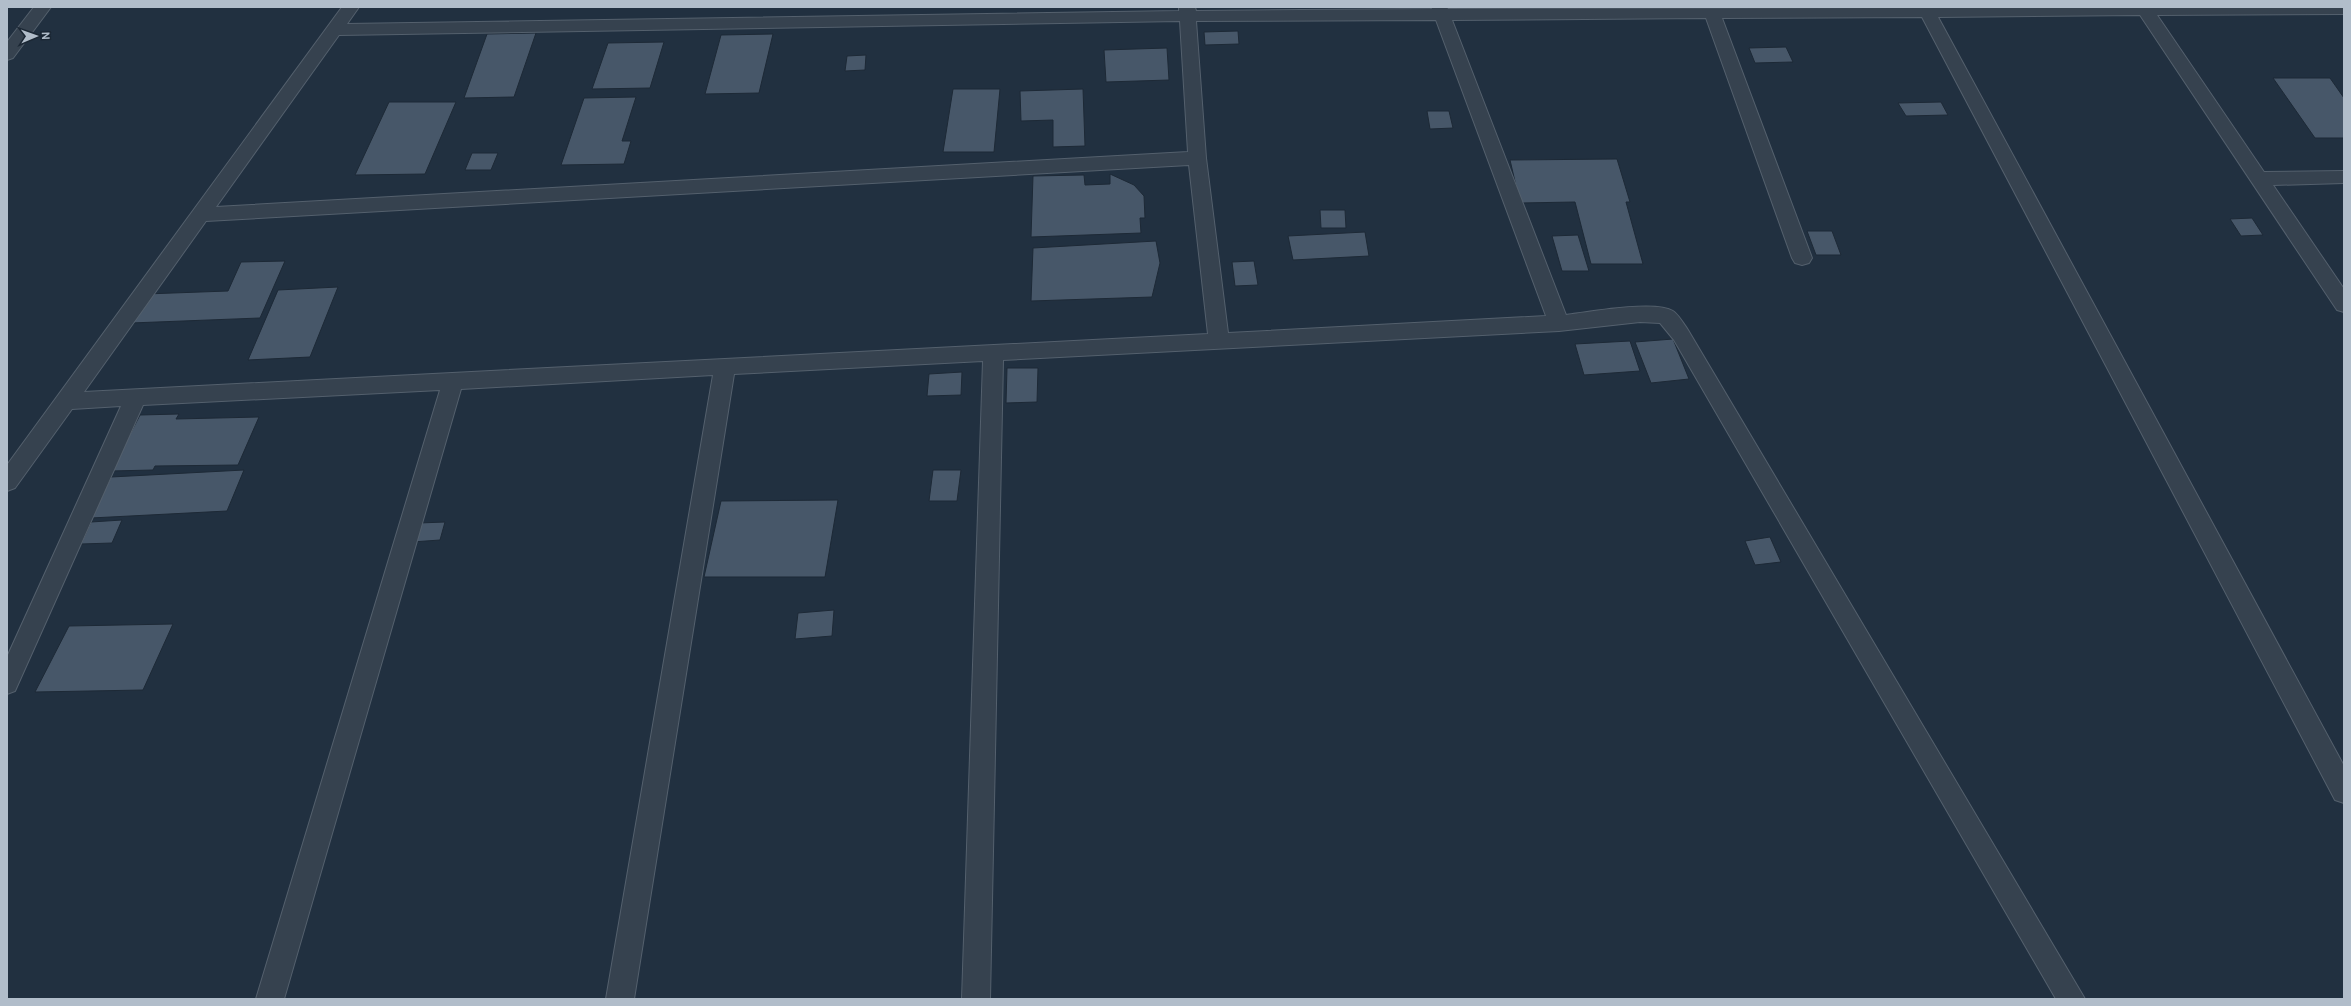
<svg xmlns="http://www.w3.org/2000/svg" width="2351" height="1006" font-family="Cabin,sans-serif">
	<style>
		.building { fill: #475769; stroke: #1d2936 }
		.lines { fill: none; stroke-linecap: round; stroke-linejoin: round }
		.minor-casing { stroke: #54606d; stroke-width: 2 }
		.minor { fill: #36424f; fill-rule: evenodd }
	</style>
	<rect width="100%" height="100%" fill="#213040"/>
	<!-- building -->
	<g class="building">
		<polygon points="1238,31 1239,44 1205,45 1204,32"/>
		<polygon points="536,33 514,97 464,98 487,34"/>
		<polygon points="773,34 759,93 705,94 721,35"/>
		<polygon points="664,42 650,88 592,89 608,43"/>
		<polygon points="1786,47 1793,62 1755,63 1749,48"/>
		<polygon points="1167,48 1169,80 1106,82 1104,50"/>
		<polygon points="866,55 865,70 845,71 847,56"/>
		<polygon points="2273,78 2330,78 2344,98 2344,138 2315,138"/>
		<polygon points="953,89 1000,89 994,152 943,152"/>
		<polygon points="1083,89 1085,146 1053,147 1053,120 1021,121 1020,91"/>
		<polygon points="636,97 622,141 631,141 624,164 561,165 584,98"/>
		<polygon points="389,102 456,102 425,174 355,175"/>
		<polygon points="1941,102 1948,115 1906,116 1898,103"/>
		<polygon points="1427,111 1449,111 1453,128 1430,129"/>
		<polygon points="472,153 498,153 491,170 465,170"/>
		<polygon points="1617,159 1630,202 1626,202 1643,264 1591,264 1575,202 1520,203 1510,160"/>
		<polygon points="1110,174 1134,185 1144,196 1145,218 1140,218 1141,233 1031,237 1033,176 1084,175 1085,185 1110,184"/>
		<polygon points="1320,210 1345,210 1346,228 1321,228"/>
		<polygon points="2252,218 2263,235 2241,236 2230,219"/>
		<polygon points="1807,231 1832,231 1841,255 1816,255"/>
		<polygon points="1365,232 1369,256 1293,260 1288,236"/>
		<polygon points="1578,235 1589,271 1562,271 1552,236"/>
		<polygon points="1156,241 1160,263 1152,297 1031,301 1033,248"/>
		<polygon points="285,261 260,318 131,323 145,294 228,291 241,262"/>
		<polygon points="1254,261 1258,285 1235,286 1232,262"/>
		<polygon points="338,287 310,357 248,360 278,290"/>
		<polygon points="1673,339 1689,379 1651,383 1635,342"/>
		<polygon points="1630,341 1640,371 1584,375 1575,344"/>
		<polygon points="1007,368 1038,368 1037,402 1006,403"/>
		<polygon points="962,372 961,395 927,396 929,374"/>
		<polygon points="179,414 176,419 259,417 238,465 155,466 153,470 111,471 140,415"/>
		<polygon points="244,470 227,511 91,518 111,477"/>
		<polygon points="933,470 961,470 957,501 929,501"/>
		<polygon points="838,500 825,577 704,577 721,501"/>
		<polygon points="122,520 112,543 81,544 91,522"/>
		<polygon points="445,522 440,540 412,542 419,523"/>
		<polygon points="1770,537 1781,562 1755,565 1745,541"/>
		<polygon points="834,610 832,636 795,639 798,613"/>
		<polygon points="173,624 143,690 35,692 69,626"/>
	</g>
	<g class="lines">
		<defs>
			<g id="minor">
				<polygon points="34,7 51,7 13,58 7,60 7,42"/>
				<path d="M342 7H359L347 24 1179 11V7H1195L1196 11 1432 9 1431 7H1447L1448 9 2344 7V14L2157 15 2264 172 2344 171V183L2273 185 2344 289V312L2337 310 2140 15 1938 17 2344 766V803L2335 800 1922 17 1722 18 1812 258 1809 263 1802 265 1795 263 1792 258 1706 18 1452 20 1566 315C1587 312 1656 300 1673 311 1678 314 1684 324 1688 330L2085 999H2056L1674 340 1660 323 1640 322 1559 331 1003 360 990 999H962L983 361 734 374 634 999H606L713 375 461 389 284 999H256L440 390 143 405 15 691 7 694V657L121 406 72 409 15 488 7 491V465ZM1436 20 1546 316 1228 333 1206 158 1196 21ZM1180 21 1188 152 216 207 339 35ZM1189 165 1208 334 84 392 206 221Z"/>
			</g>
		</defs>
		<!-- minor casing -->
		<use href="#minor" class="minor-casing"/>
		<!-- minor -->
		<use href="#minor" class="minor"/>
	</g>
	<!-- border -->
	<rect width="2351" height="1006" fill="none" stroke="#b1bdca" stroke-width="16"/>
	<!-- north arrow -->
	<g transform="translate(36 36) rotate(88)" stroke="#1b2734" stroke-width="3" paint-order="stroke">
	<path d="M0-3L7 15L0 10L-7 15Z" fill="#b1bdca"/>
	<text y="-6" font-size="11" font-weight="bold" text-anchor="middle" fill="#b1bdca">N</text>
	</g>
</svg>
